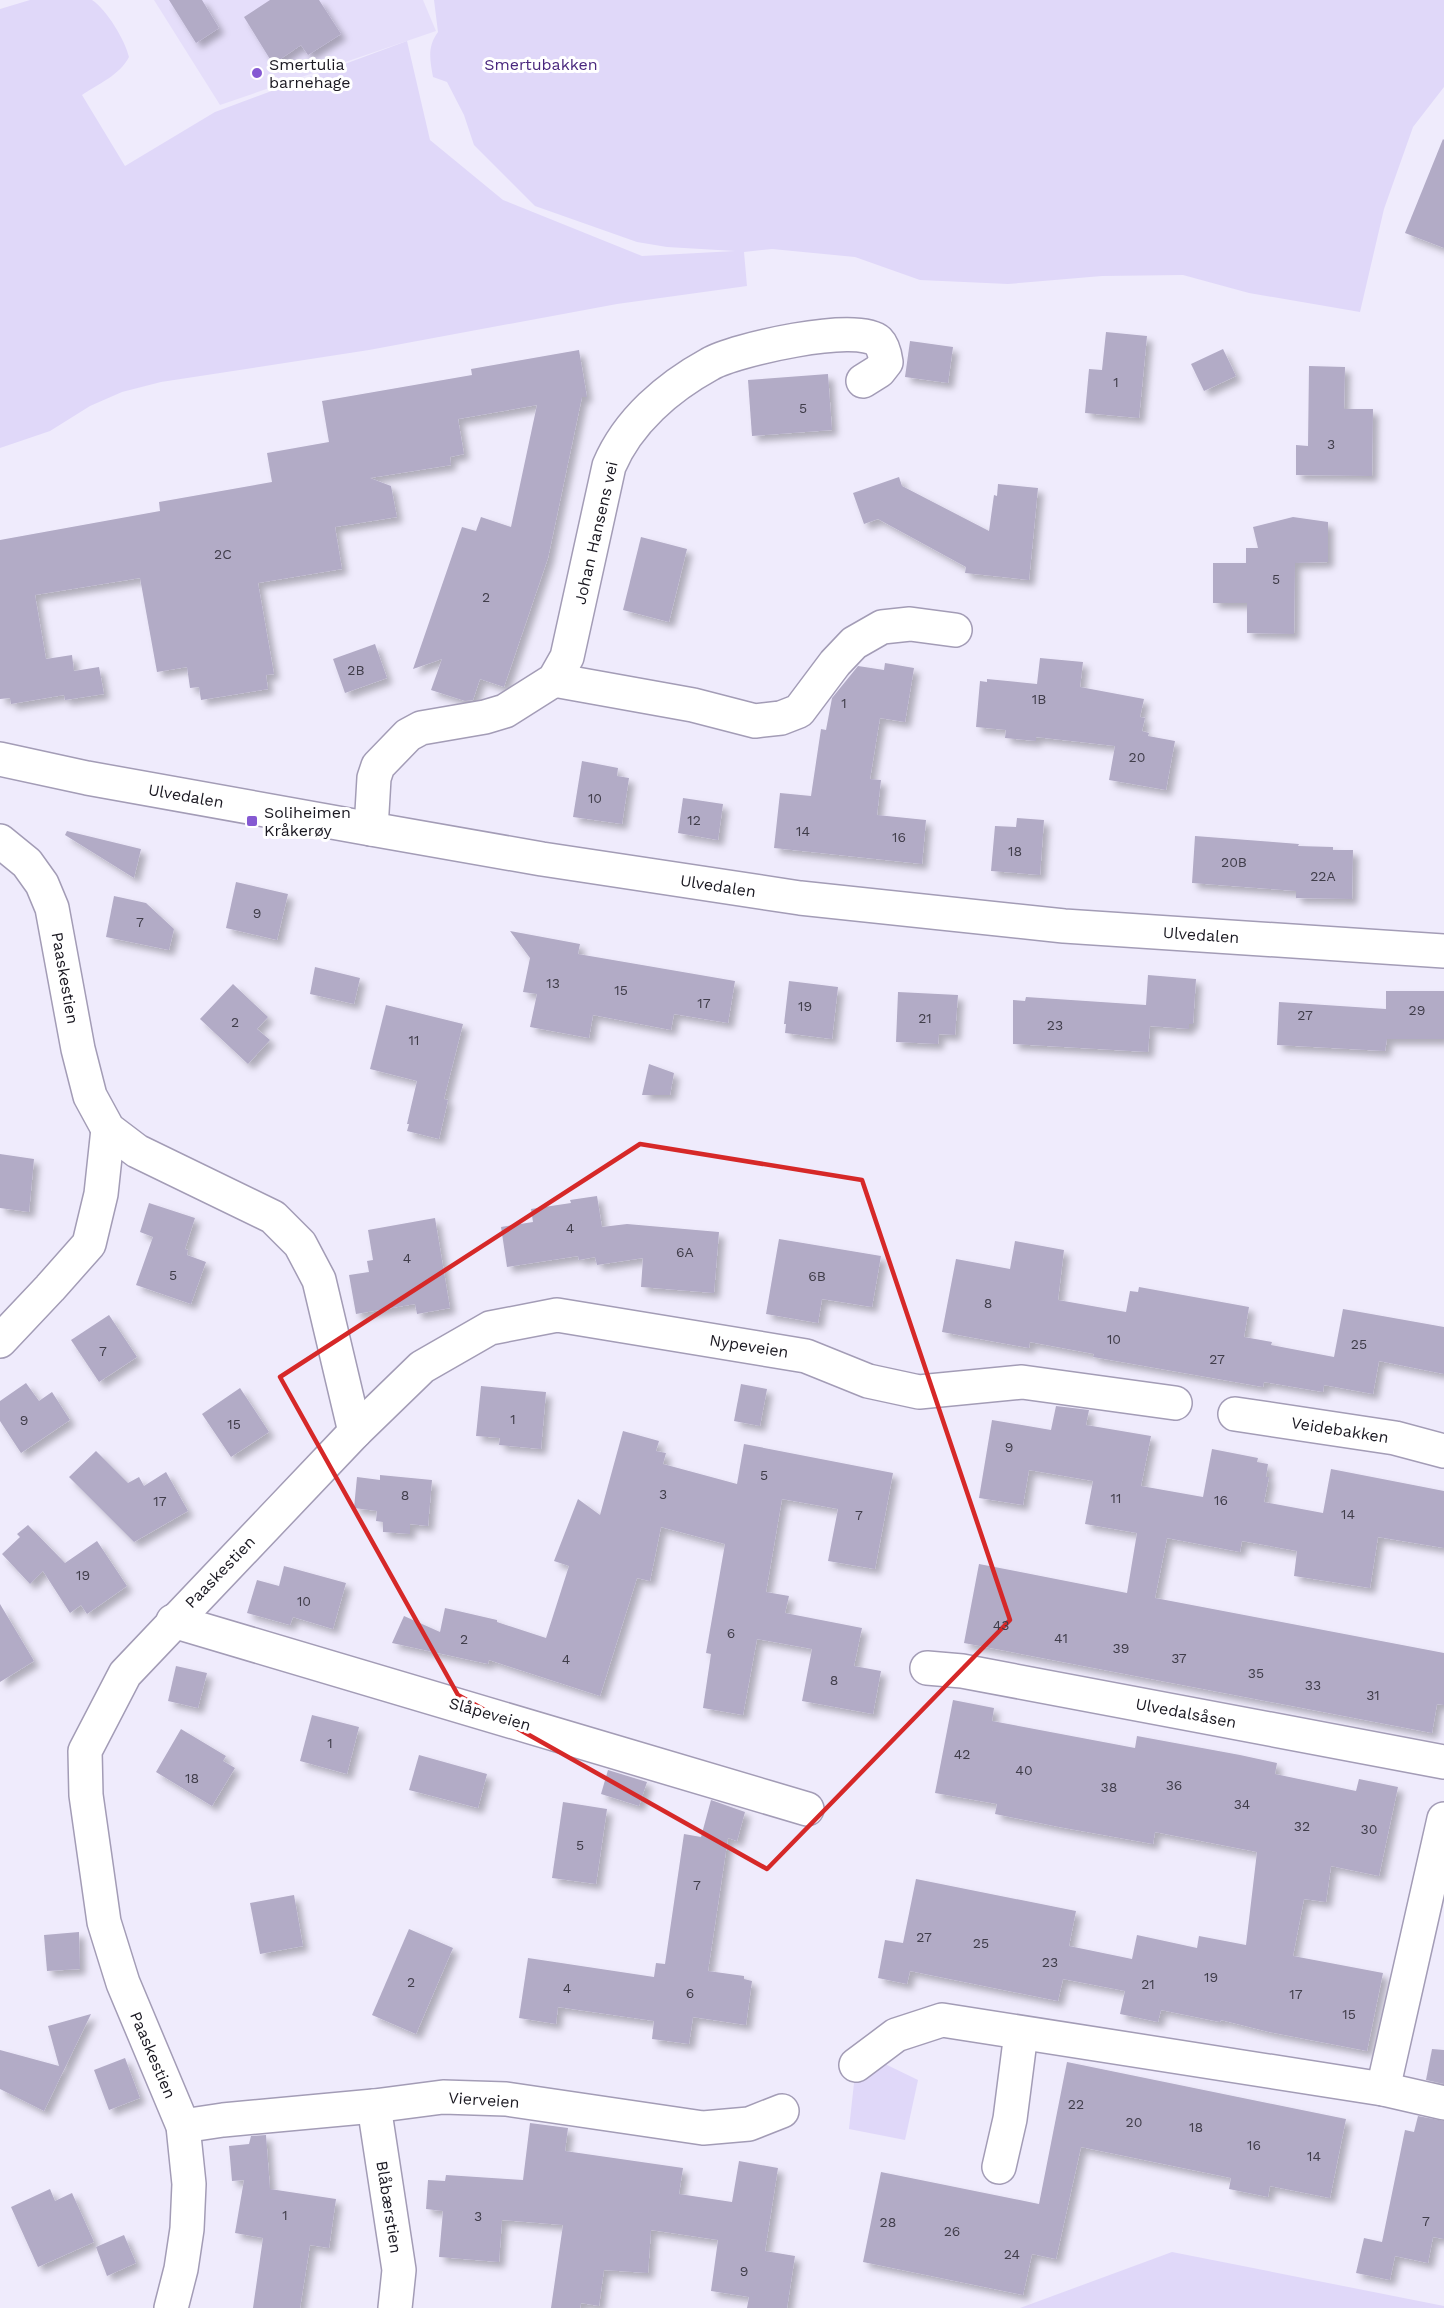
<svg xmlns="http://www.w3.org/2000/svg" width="1444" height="2308" font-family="'Work Sans',sans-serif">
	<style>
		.built { fill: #e5defa }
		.green { fill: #e0d8f9 }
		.building { fill: #b2abc6; filter: url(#shadow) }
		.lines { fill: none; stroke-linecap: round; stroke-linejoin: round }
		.street-casing { stroke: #a39cb6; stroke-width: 36 }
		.street { stroke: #fff; stroke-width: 33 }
		.marked { fill: none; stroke: #d62828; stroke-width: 4.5; stroke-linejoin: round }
		.poi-dot { fill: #8559d2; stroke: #fff; stroke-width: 2 }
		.labels { text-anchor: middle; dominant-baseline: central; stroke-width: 6; stroke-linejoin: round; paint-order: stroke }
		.number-label { font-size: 14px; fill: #403d4a }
		.poi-label { font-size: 16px; fill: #1a1821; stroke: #fff; text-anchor: start }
		.park-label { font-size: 16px; fill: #4a287e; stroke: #fff }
		.street-label { font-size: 16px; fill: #1a1821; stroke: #fff }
	</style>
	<defs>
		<filter id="shadow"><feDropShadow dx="5.5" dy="5.5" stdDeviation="3" flood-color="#0004"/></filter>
	</defs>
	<rect width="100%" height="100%" fill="#efebfc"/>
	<!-- built -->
	<polygon class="built" points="154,0 423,0 436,31 220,105"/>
	<!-- green -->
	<g class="green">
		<path d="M30 0H92C107 10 125 40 129 57 120 75 98 84 82 95L125 166 215 112 407 41 430 140 503 200 642 256 735 251 667 247 637 242 535 206 474 145 464 115 447 82 433 77C430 60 427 47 438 32L434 0H1444V87L1413 127 1384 209 1360 312 1249 293 1183 275 1102 276 1008 284 920 280 855 257 772 249 744 252 747 286 617 304 369 350 161 382 122 392 90 406 50 431 0 448V9Z"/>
		<polygon points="885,2064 918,2080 905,2140 849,2129 854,2083"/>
		<polygon points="1172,2252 1444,2306 1444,2308 1020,2308"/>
	</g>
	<!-- building -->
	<g class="building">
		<polygon points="169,0 202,0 219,28 196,43"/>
		<polygon points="270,0 319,0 341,34 308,55 301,45 273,64 244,17"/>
		<polygon points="1443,139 1444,140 1444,248 1405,233"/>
		<polygon points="1106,332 1147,336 1139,418 1085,413 1089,369 1102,370"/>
		<polygon points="910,341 953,347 948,383 905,377"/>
		<polygon points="1223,349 1236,376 1204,391 1191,364"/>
		<polygon points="579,350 587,397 582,397 548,558 504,687 480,679 473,700 465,701 431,690 442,659 413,669 462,527 476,531 481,517 511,527 537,405 458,419 464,454 450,457 451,465 370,478 391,486 397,517 335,527 342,569 258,583 274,674 266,675 268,689 201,700 199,687 190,688 187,667 157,672 140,578 35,595 46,659 72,655 74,671 99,667 104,694 65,700 64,695 11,704 10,698 0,699 0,540 160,511 159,502 272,482 267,453 329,442 322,401 472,375 471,369"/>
		<polygon points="1309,366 1345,367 1344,409 1373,409 1372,476 1296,475 1296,445 1308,446"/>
		<polygon points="828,374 832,430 752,436 748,380"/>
		<polygon points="899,477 902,486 989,531 994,495 997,496 998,484 1038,488 1029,580 965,573 966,567 878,519 864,524 853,493"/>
		<polygon points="1293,517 1328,522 1328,562 1295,563 1294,634 1247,633 1247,603 1213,603 1213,563 1246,563 1246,548 1258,548 1253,527"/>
		<polygon points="641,537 687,549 669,622 623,610"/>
		<polygon points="375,644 387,678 345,693 333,659"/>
		<polygon points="1040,658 1083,662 1080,687 1144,699 1140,717 1145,718 1142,731 1149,733 1148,736 1175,741 1166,790 1109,780 1115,746 1036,737 1036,741 1005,738 1006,730 976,727 980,681 987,682 987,679 1037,684"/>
		<polygon points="885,663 914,668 905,722 880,718 870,779 881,780 877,815 926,820 922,864 774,848 780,793 811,796 821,729 826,730 832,698 858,666 884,670"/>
		<polygon points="582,761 618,768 617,776 629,778 622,824 573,817"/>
		<polygon points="683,798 723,804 718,840 678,833"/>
		<polygon points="1017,818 1044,820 1040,875 991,871 995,826 1016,827"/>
		<polygon points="67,831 141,849 134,878 65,835"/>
		<polygon points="1195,836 1299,844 1298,846 1333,847 1333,850 1353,850 1352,899 1296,898 1296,891 1192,883"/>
		<polygon points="236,882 288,894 277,940 226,928"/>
		<polygon points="114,896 146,903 174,929 169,950 106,937"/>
		<polygon points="510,931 580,944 578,954 735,981 728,1023 674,1014 671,1030 593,1015 589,1038 530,1027 537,994 523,992 530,958"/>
		<polygon points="315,967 360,978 354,1004 310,994"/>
		<polygon points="1148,975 1196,979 1193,1024 1189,1024 1189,1029 1150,1026 1148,1052 1013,1044 1013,1000 1025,1001 1026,997 1146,1005"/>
		<polygon points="789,981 838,987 832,1039 785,1033 786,1024 784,1024"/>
		<polygon points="233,984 268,1017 257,1029 270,1040 248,1064 200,1019"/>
		<polygon points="1386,991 1444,991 1444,1039 1387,1039 1385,1051 1277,1045 1279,1002 1386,1009"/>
		<polygon points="898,992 958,995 955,1035 939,1034 938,1044 896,1042"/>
		<polygon points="386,1005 463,1024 444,1099 448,1100 439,1139 407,1131 409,1124 407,1124 417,1081 370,1069"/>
		<polygon points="649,1064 674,1073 670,1095 642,1095"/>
		<polygon points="0,1154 34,1159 29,1212 0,1208"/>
		<polygon points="597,1196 602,1227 627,1224 719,1232 714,1293 641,1287 643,1258 597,1265 595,1257 579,1260 578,1256 507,1267 501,1227 533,1222 531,1209 571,1203 570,1200"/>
		<polygon points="149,1203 195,1218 185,1249 188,1250 187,1255 206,1262 191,1304 136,1285 153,1237 140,1232"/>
		<polygon points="435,1218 450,1308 417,1314 415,1304 356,1314 349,1275 369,1272 367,1261 373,1260 368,1230"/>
		<polygon points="779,1239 881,1256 872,1307 822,1299 818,1323 766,1314"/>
		<polygon points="1015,1241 1064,1250 1058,1300 1126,1312 1130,1291 1138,1292 1139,1287 1249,1307 1244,1337 1272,1342 1271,1345 1334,1357 1343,1309 1444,1327 1444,1374 1379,1361 1373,1394 1324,1385 1323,1392 1264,1382 1263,1387 1093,1357 1094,1354 1030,1342 1029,1348 942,1332 956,1259 1010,1269"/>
		<polygon points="109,1315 137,1357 99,1382 71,1340"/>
		<polygon points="26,1383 39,1401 52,1392 70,1420 21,1453 0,1421 0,1401"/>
		<polygon points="741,1384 767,1389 760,1426 734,1421"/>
		<polygon points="481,1386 546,1392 541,1449 499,1445 500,1438 476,1436"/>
		<polygon points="240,1388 269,1432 231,1457 202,1414"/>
		<polygon points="1056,1406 1089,1410 1086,1425 1151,1436 1141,1486 1203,1497 1212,1449 1258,1458 1257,1462 1268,1464 1266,1477 1269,1477 1264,1502 1323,1513 1331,1469 1444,1491 1444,1548 1378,1537 1370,1588 1294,1576 1297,1551 1242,1541 1240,1552 1167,1538 1155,1598 1444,1653 1444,1705 1437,1704 1432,1733 964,1643 979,1564 1127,1593 1137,1533 1085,1524 1093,1481 1029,1470 1023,1505 979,1498 992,1420 1051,1430"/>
		<polygon points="623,1431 659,1441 656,1451 666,1453 663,1464 737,1484 744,1444 893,1473 875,1569 828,1561 838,1509 782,1499 766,1592 789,1596 785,1613 862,1628 854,1666 881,1671 873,1714 802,1701 812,1649 757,1639 743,1715 703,1708 711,1654 706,1653 725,1544 661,1527 650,1581 637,1578 600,1696 489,1660 488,1664 392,1643 404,1616 440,1632 445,1608 497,1620 497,1622 546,1638 569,1566 554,1561 578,1499 600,1515"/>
		<polygon points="96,1451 128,1483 139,1477 144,1486 166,1472 188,1511 134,1542 69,1477"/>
		<polygon points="380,1475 432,1480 428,1526 410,1524 410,1534 383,1532 383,1522 376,1521 377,1511 354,1508 357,1477 380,1480"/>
		<polygon points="28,1525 65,1563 97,1541 127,1586 87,1614 81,1605 70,1613 43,1571 30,1584 2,1554 20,1537 17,1534"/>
		<polygon points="284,1566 346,1583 333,1629 293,1617 290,1625 247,1613 257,1580 279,1586"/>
		<polygon points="0,1604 34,1661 0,1682"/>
		<polygon points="176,1666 207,1673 198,1708 168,1701"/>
		<polygon points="953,1700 994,1708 992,1721 1135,1748 1137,1736 1240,1755 1277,1763 1275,1774 1356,1791 1359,1779 1398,1787 1379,1876 1331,1866 1326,1902 1304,1899 1293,1956 1383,1973 1367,2051 1269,2032 1221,2020 1220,2022 1161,2010 1158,2022 1120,2014 1125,1991 1063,1979 1058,2001 910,1971 907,1984 878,1978 885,1940 903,1943 916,1879 1076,1911 1069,1946 1132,1959 1137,1935 1197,1948 1199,1936 1246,1945 1257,1852 1155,1832 1153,1844 1059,1827 995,1814 997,1804 935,1793"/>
		<polygon points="312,1715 359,1727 347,1774 300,1761"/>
		<polygon points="181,1729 226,1756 223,1761 235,1768 212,1806 156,1772"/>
		<polygon points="419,1755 487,1774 478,1808 409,1790"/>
		<polygon points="608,1770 647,1782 639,1806 601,1794"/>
		<polygon points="711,1800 745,1812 737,1841 728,1838 708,1971 744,1976 744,1979 752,1981 746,2025 693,2017 689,2044 652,2039 654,2021 558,2007 556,2024 519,2018 528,1958 654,1977 656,1963 665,1964 684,1834 701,1837"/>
		<polygon points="563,1802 607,1809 596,1884 552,1878"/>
		<polygon points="294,1895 303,1946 260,1954 250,1903"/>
		<polygon points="409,1929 453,1948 416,2034 372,2015"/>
		<polygon points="79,1932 80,1969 47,1971 44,1935"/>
		<polygon points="91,2014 44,2111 0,2089 0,2050 59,2066 48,2026"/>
		<polygon points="1432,2049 1444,2050 1444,2084 1426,2080"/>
		<polygon points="125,2058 140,2098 109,2110 94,2070"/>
		<polygon points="1067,2062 1346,2119 1330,2198 1270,2186 1268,2197 1229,2189 1231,2178 1081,2147 1056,2259 1032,2254 1023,2295 863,2262 881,2172 1039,2204"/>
		<polygon points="1418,2116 1444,2121 1444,2239 1433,2237 1428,2263 1395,2256 1390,2280 1356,2273 1364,2238 1382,2242 1405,2130 1414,2132"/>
		<polygon points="530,2123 568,2128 565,2151 683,2168 679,2194 732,2202 739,2161 778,2168 765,2251 795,2256 787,2308 747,2308 749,2297 711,2291 718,2240 651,2230 648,2273 604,2270 599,2306 581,2303 580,2308 551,2308 563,2225 502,2220 499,2262 439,2257 443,2211 426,2209 428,2180 445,2181 446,2175 523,2180"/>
		<polygon points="266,2135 270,2189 336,2199 329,2248 310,2245 300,2308 253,2308 263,2238 235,2233 244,2180 232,2181 229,2146 249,2144 251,2136"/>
		<polygon points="50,2189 55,2201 72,2193 94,2242 38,2267 11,2207"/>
		<polygon points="124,2235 136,2263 107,2276 96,2247"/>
	</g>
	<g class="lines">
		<defs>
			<g id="street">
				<polyline points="554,680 693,705 755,721 781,718 799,711 835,663 854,643 882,627 910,624 955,630"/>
				<polyline points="0,759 87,778 371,829 542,859 800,898 1064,926 1444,951"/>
				<path d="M371 829 374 778 378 766 408 735 421 728 485 717 505 711 554 680 567 657 609 466C628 421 668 387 710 364 733 350 858 322 878 341 883 346 885 355 886 362L879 371 863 381"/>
				<polyline points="0,841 27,863 42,884 52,908 78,1049 90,1096 108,1129 137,1151 273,1217 300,1244 319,1280 355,1432"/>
				<polyline points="0,1341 50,1288 89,1244 101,1194 108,1129"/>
				<polyline points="1235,1414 1395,1438 1444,1451"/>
				<polyline points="173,1621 807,1809"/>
				<polyline points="927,1668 962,1671 1444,1762"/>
				<polyline points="856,2065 896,2035 942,2020 1383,2089 1444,2103"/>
				<polyline points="1383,2089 1444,1819"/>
				<polyline points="374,2106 399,2270 395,2308"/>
				<polyline points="183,2126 223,2120 374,2106 443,2097 506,2099 703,2128 749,2124 782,2111"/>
				<polyline points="999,2167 1010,2119 1021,2033"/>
				<polyline points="171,2308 181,2269 187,2229 189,2184 183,2126 123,1983 104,1922 86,1795 85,1751 125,1674 355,1432 422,1367 490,1328 557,1315 806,1356 868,1381 919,1392 1022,1382 1175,1403"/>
			</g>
		</defs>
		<!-- street casing -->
		<use href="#street" class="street-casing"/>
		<!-- street -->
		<use href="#street" class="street"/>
	</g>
	<!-- marked area -->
	<path class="marked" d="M640 1144 862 1180 1010 1620 767 1869 458 1695 280 1377Z"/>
	<!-- markers -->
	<g class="poi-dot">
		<circle cx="257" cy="73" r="6"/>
		<rect x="246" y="815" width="12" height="12" rx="3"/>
	</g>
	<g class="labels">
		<!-- number labels -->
		<g class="number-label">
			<text x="1116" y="382">1</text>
			<text x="803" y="408">5</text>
			<text x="1331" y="444">3</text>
			<text x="223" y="554">2C</text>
			<text x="1276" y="579">5</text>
			<text x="486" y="597">2</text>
			<text x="356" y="670">2B</text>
			<text x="1039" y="699">1B</text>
			<text x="844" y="703">1</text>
			<text x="1137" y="757">20</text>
			<text x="595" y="798">10</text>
			<text x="694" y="820">12</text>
			<text x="803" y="831">14</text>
			<text x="899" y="837">16</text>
			<text x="1015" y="851">18</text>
			<text x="1234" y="862">20B</text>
			<text x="1323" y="876">22A</text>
			<text x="257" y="913">9</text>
			<text x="140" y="922">7</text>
			<text x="553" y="983">13</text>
			<text x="621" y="990">15</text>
			<text x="704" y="1003">17</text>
			<text x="805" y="1006">19</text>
			<text x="1417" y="1010">29</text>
			<text x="1305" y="1015">27</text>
			<text x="925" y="1018">21</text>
			<text x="235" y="1022">2</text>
			<text x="1055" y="1025">23</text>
			<text x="414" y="1040">11</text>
			<text x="570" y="1228">4</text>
			<text x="685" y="1252">6A</text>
			<text x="407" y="1258">4</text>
			<text x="173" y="1275">5</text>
			<text x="817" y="1276">6B</text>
			<text x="988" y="1303">8</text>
			<text x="1114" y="1339">10</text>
			<text x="1359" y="1344">25</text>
			<text x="103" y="1351">7</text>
			<text x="1217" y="1359">27</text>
			<text x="513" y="1419">1</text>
			<text x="24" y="1420">9</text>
			<text x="234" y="1424">15</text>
			<text x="1009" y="1447">9</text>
			<text x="764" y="1475">5</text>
			<text x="663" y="1494">3</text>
			<text x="405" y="1495">8</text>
			<text x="1116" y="1498">11</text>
			<text x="1221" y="1500">16</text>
			<text x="160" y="1501">17</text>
			<text x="1348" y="1514">14</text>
			<text x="859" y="1515">7</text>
			<text x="83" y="1575">19</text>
			<text x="304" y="1601">10</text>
			<text x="1001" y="1625">43</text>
			<text x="731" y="1633">6</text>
			<text x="1061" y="1638">41</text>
			<text x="464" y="1639">2</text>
			<text x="1121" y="1648">39</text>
			<text x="1179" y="1658">37</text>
			<text x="566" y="1659">4</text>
			<text x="1256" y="1673">35</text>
			<text x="834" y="1680">8</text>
			<text x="1313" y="1685">33</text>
			<text x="1373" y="1695">31</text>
			<text x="330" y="1743">1</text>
			<text x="962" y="1754">42</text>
			<text x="1024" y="1770">40</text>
			<text x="192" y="1778">18</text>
			<text x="1174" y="1785">36</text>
			<text x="1109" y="1787">38</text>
			<text x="1242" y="1804">34</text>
			<text x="1302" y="1826">32</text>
			<text x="1369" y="1829">30</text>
			<text x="580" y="1845">5</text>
			<text x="697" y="1885">7</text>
			<text x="924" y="1937">27</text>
			<text x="981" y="1943">25</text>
			<text x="1050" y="1962">23</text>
			<text x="1211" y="1977">19</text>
			<text x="411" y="1982">2</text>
			<text x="1148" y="1984">21</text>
			<text x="567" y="1988">4</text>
			<text x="690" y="1993">6</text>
			<text x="1296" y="1994">17</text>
			<text x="1349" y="2014">15</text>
			<text x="1076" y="2104">22</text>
			<text x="1134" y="2122">20</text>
			<text x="1196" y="2127">18</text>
			<text x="1254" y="2145">16</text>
			<text x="1314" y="2156">14</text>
			<text x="285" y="2215">1</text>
			<text x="478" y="2216">3</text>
			<text x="1426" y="2221">7</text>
			<text x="888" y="2222">28</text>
			<text x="952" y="2231">26</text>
			<text x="1012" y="2254">24</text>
			<text x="744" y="2271">9</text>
		</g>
		<!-- poi labels -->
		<g class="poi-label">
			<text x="269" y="64">Smertulia<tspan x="269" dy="18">barnehage</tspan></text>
			<text x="264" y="812">Soliheimen<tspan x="264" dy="18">Kråkerøy</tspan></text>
		</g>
		<!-- park labels -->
		<g class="park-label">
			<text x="541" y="64">Smertubakken</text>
		</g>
		<!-- street labels -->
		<g class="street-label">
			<text transform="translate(596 533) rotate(-77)">Johan Hansens vei</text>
			<text transform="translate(186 796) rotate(10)">Ulvedalen</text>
			<text transform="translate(718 886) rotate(9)">Ulvedalen</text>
			<text transform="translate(1201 935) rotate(4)">Ulvedalen</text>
			<text transform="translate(65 978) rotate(80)">Paaskestien</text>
			<text transform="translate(749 1346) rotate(9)">Nypeveien</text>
			<text transform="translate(1340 1430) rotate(9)">Veidebakken</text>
			<text transform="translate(220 1572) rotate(-46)">Paaskestien</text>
			<text transform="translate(1186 1713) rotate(11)">Ulvedalsåsen</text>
			<text transform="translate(490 1714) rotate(16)">Slåpeveien</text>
			<text transform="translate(153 2055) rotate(67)">Paaskestien</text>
			<text transform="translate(484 2100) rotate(4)">Vierveien</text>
			<text transform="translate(389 2207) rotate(81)">Blåbærstien</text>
		</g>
	</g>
</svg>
